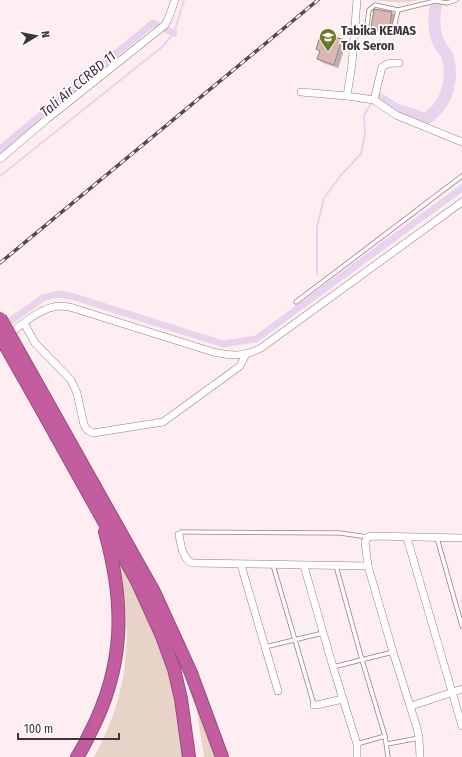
<svg xmlns="http://www.w3.org/2000/svg" width="462" height="757" font-family="'Fira Sans Condensed',sans-serif">
	<style>
		.green { fill: #e8d3c8 }
		.lines { fill: none; stroke-linecap: round; stroke-linejoin: round }
		.stream { stroke: #e8d3ec; stroke-width: 2 }
		.canal { stroke: #e8d3ec; stroke-width: 7 }
		.river { stroke: #e8d3ec; stroke-width: 12 }
		.building { fill: #dab7b2; stroke: #947d7a; filter: url(#shadow) }
		.service-casing { stroke: #977f84; stroke-width: 5 }
		.minor-casing { stroke: #977f84; stroke-width: 8 }
		.motorway-casing { stroke: #954f7b; stroke-width: 14 }
		.service { stroke: #fff; stroke-width: 3.5 }
		.minor { stroke: #fff; stroke-width: 7 }
		.motorway { stroke: #c35d9f; stroke-width: 12 }
		.rail-casing { stroke: #554a4d; stroke-width: 3.5 }
		.rail { stroke: #fff; stroke-width: 2; stroke-dasharray: 6; stroke-linecap: butt }
		.motorway-bridge-casing { stroke: #954f7b; stroke-width: 14; stroke-linecap: butt }
		.motorway-bridge { stroke: #c35d9f; stroke-width: 12 }
		.labels { text-anchor: middle; dominant-baseline: central; stroke-width: 3.5; stroke-linejoin: round; paint-order: stroke }
		.poi-label { font-size: 13px; font-weight: bold; fill: #3f3537; stroke: #fff; text-anchor: start }
		.water-label { font-size: 14px; font-style: italic; fill: #44264a; stroke: #fff }
	</style>
	<defs>
		<filter id="shadow"><feDropShadow dx="4" dy="2.5" stdDeviation="0" flood-color="#0004"/></filter>
	</defs>
	<rect width="100%" height="100%" fill="#feeef1"/>
	<!-- green -->
	<g class="green">
		<path d="M373 0H420C404 4 390 2 373 0Z"/>
		<path d="M118 556 132 583 158 638 175 699 183 757H94C131 691 133 629 118 556Z"/>
		<polygon points="194,692 217,757 204,757"/>
	</g>
	<g class="lines">
		<!-- stream -->
		<g class="stream">
			<polyline points="0,176 162,47 174,33 184,0"/>
			<polyline points="317,274 317,227 324,198 341,175 361,154 365,134 364,115 371,104"/>
		</g>
		<!-- canal -->
		<g class="canal">
			<polyline points="163,28 174,33"/>
			<polyline points="0,149 153,23 157,25"/>
			<polyline points="2,327 43,298 57,294 71,296 223,344 256,339 462,188"/>
		</g>
		<!-- river -->
		<path class="river" d="M378 98 395 109 425 119C446 108 454 79 448 58 446 51 439 46 437 39 433 25 434 14 437 0"/>
	</g>
	<!-- building -->
	<g class="building">
		<polygon points="374,9 392,12 389,31 371,28"/>
		<polygon points="321,34 342,39 334,65 317,59 320,51 316,49"/>
	</g>
	<g class="lines">
		<defs>
			<g id="service">
				<polyline points="355,26 364,26 367,25 369,10 375,5 398,10 435,1 447,3 456,0"/>
				<polyline points="393,32 398,10"/>
				<polyline points="296,302 462,176"/>
				<polyline points="179,534 181,532 190,532 340,533 368,537"/>
				<polyline points="437,538 462,626"/>
				<polyline points="273,565 314,705"/>
				<polyline points="336,566 362,660 385,736 388,757"/>
				<polyline points="265,647 323,633"/>
				<polyline points="333,667 393,652"/>
				<polyline points="357,744 385,736"/>
				<polyline points="387,744 419,738"/>
			</g>
			<g id="minor">
				<polyline points="357,0 352,64 347,96 374,100 396,115 462,142"/>
				<polyline points="301,92 347,96"/>
				<path d="M374 100 382 67C387 63 392 63 399 63"/>
				<polyline points="0,159 47,119 165,25 169,17 175,0"/>
				<polyline points="24,323 35,343 71,380 77,393 84,425 87,430 93,433 163,422 240,366 246,354"/>
				<path d="M7 336C22 325 40 307 60 306 64 306 69 307 73 308L213 352C232 356 244 357 261 348L462 202"/>
				<path d="M179 535C181 545 182 558 192 563L368 566"/>
				<polyline points="407,538 462,726"/>
				<polyline points="241,565 278,691"/>
				<polyline points="304,566 333,667 357,744 357,757"/>
				<polyline points="314,705 317,705 343,699"/>
				<polyline points="411,706 462,689"/>
				<polyline points="420,757 419,738 417,728 393,652 368,566 365,542 368,537 372,536 462,538"/>
			</g>
			<g id="motorway">
				<polyline points="45,398 154,592 191,673 222,757"/>
				<polyline points="38,403 137,581 162,636 174,669 181,699 189,757"/>
				<path d="M77 757C82 750 86 741 90 733 125 666 125 603 105 532"/>
			</g>
		</defs>
		<!-- service casing -->
		<use href="#service" class="service-casing"/>
		<!-- minor casing -->
		<use href="#minor" class="minor-casing"/>
		<!-- motorway casing -->
		<use href="#motorway" class="motorway-casing"/>
		<!-- service -->
		<use href="#service" class="service"/>
		<!-- minor -->
		<use href="#minor" class="minor"/>
		<!-- motorway -->
		<use href="#motorway" class="motorway"/>
		<defs>
			<polyline id="rail" points="0,263 318,0"/>
		</defs>
		<!-- rail casing -->
		<use href="#rail" class="rail-casing"/>
		<!-- rail -->
		<use href="#rail" class="rail"/>
		<defs>
			<g id="motorway-bridge">
				<polyline points="0,318 45,398"/>
				<polyline points="0,336 38,403"/>
			</g>
		</defs>
		<!-- motorway-bridge casing -->
		<use href="#motorway-bridge" class="motorway-bridge-casing"/>
		<!-- motorway-bridge -->
		<use href="#motorway-bridge" class="motorway-bridge"/>
	</g>
	<!-- icons -->
	<defs>
		<symbol id="school-pin" viewBox="-11 -11 22 30"><path d="M0 17L-7.5 6A9.5 9.5 0 1 1 7.5 6Z" fill="#6e7722" stroke="#fff"/><path d="M0-5L7-2L0 1L-7-2ZM-4 1L0 2.5L4 1V4Q0 6-4 4Z" fill="#fff"/></symbol>
	</defs>
	<g fill-rule="evenodd">
		<use href="#school-pin" x="318" y="27" width="20" height="27"/>
	</g>
	<g class="labels">
		<!-- poi labels -->
		<g class="poi-label">
			<text x="341" y="30">Tabika KEMAS<tspan x="341" dy="15">Tok Seron</tspan></text>
		</g>
		<!-- water labels -->
		<g class="water-label">
			<text transform="translate(78 84) rotate(-40)">Tali Air CCRBD 11</text>
		</g>
	</g>
	<!-- north arrow -->
	<g transform="translate(36 36) rotate(80)" stroke="#ffffff" stroke-width="3" paint-order="stroke">
	<path d="M0-3L7 15L0 10L-7 15Z" fill="#3f3537"/>
	<text y="-6" font-size="11" font-weight="bold" text-anchor="middle" fill="#3f3537">N</text>
	</g>
	<!-- scale -->
	<path d="M18 733v6h101v-6" fill="none" stroke="#3f3537" stroke-width="2"/>
	<text x="24" y="733" font-size="12" fill="#3f3537" stroke="#ffffff" stroke-width="3" paint-order="stroke">100 m</text>
</svg>
